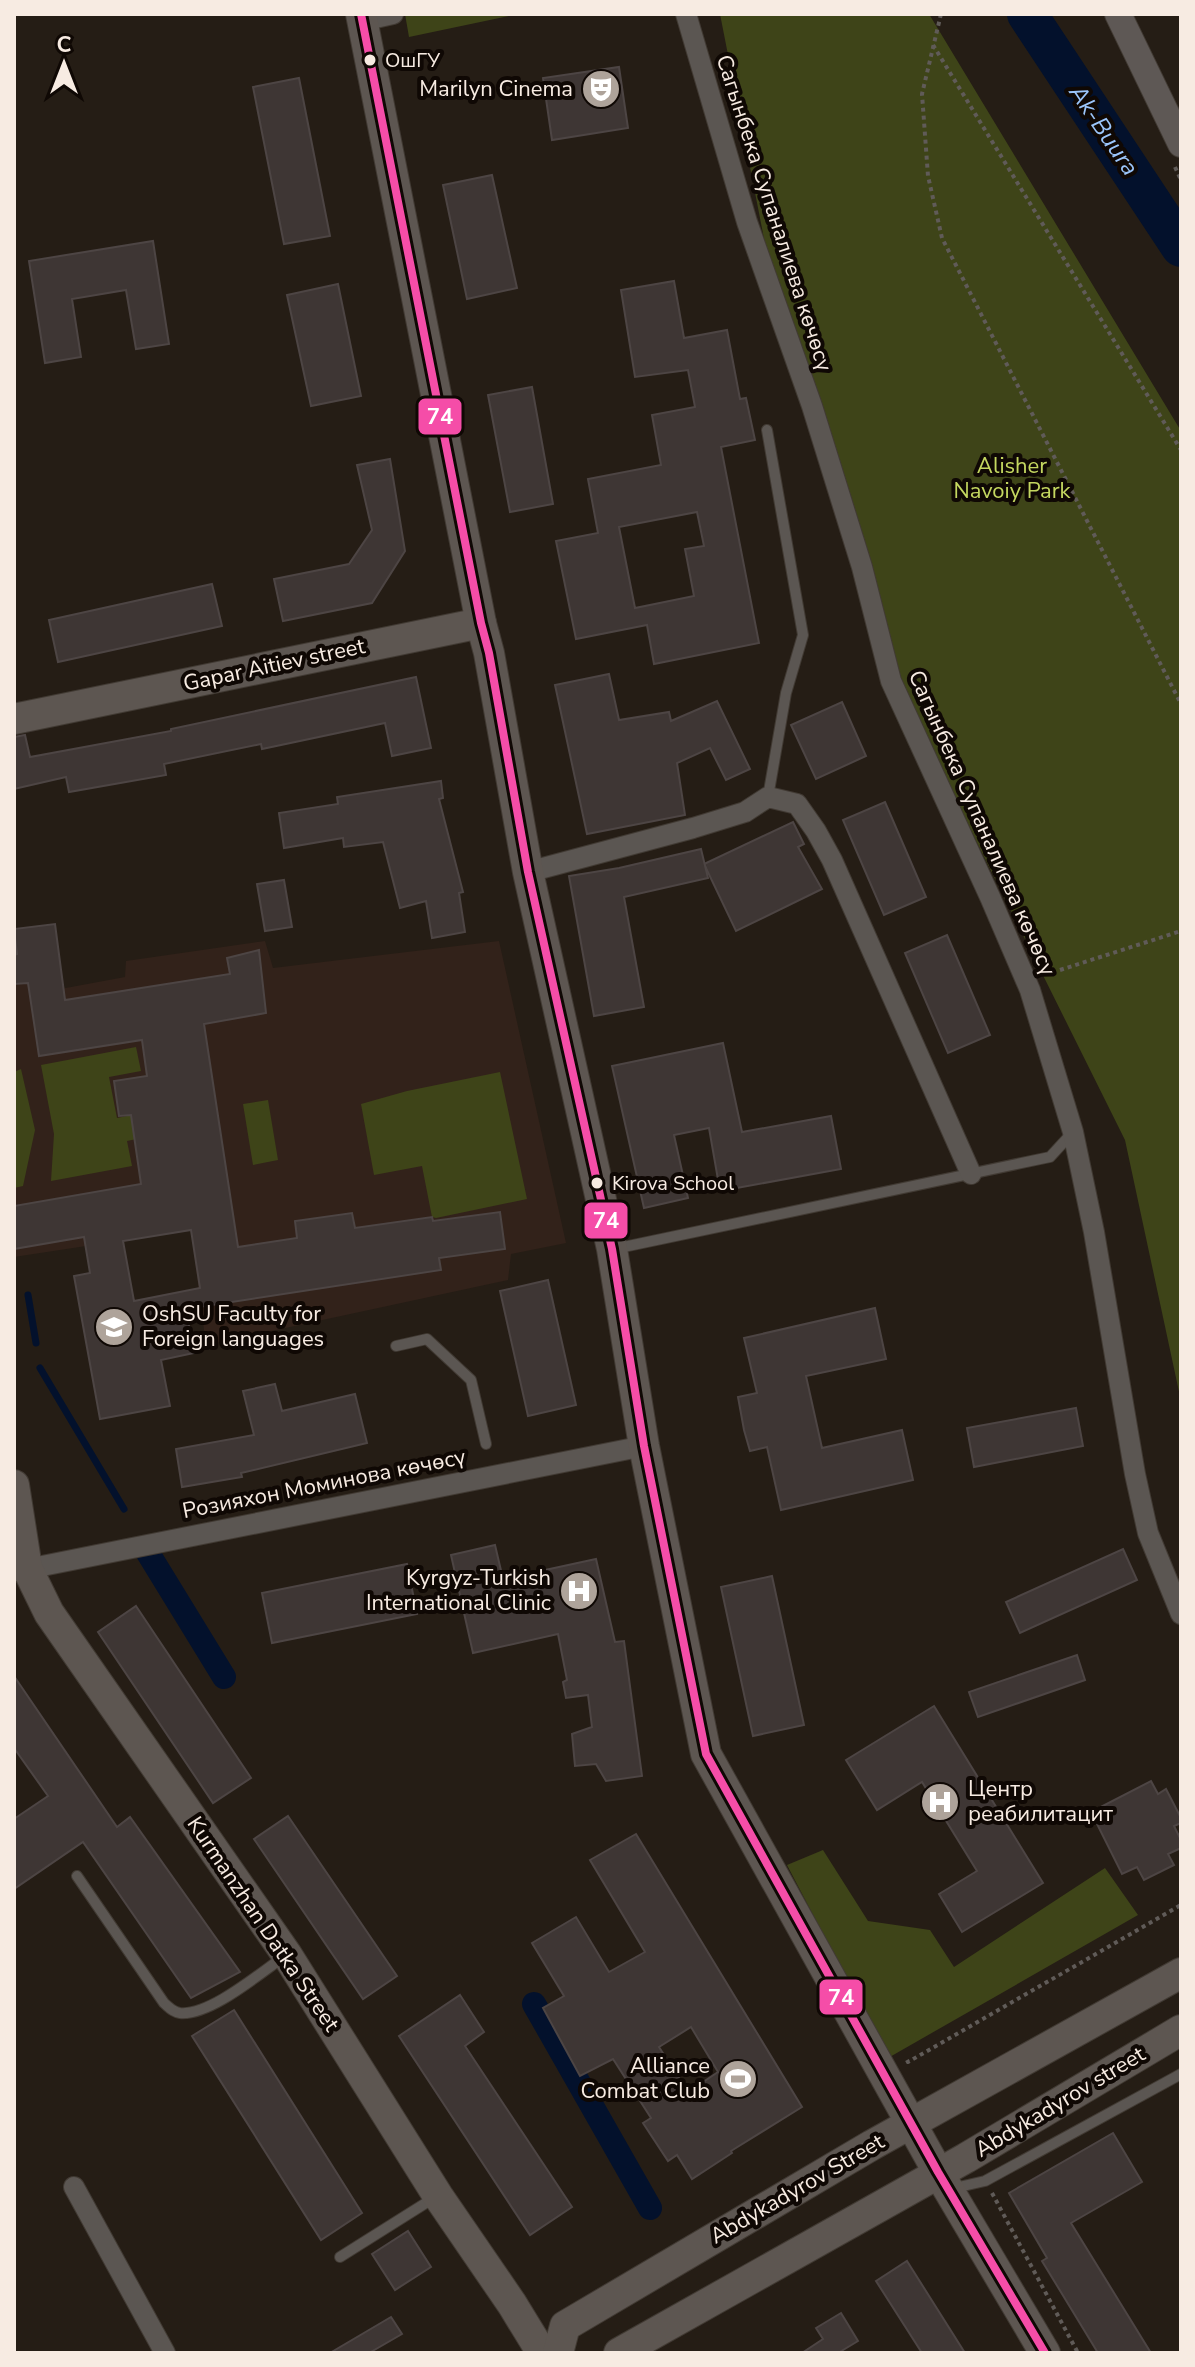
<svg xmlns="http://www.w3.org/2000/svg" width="1195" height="2367" font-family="'Nunito Sans',sans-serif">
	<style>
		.education { fill: #32221a }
		.green { fill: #3e4418 }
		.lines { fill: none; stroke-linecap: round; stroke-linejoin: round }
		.stream { stroke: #03112c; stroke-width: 7 }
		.canal { stroke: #03112c; stroke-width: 24 }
		.river { stroke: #03112c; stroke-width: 40 }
		.building { fill: #3e3634; stroke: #4d4544; stroke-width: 2; fill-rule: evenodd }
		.lane-casing { stroke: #413a33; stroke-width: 12 }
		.street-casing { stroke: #413a33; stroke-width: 22 }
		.secondary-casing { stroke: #413a33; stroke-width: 28 }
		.primary-casing { stroke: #413a33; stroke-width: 32 }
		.path { stroke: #605b58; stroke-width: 4; stroke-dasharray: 4 4; stroke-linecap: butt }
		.lane { stroke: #5b5652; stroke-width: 10 }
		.street { stroke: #5b5652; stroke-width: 20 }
		.secondary { stroke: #5e5855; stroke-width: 26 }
		.primary { stroke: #5d5651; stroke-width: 30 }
		.bus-1-casing { stroke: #0f0804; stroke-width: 14 }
		.bus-1 { stroke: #f54da8; stroke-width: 8 }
		.bus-dot { fill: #f7ebe2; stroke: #0f0804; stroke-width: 3 }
		.labels { text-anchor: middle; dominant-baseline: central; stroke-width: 8; stroke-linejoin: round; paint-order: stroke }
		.bus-label { font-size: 20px; fill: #f7ebe2; stroke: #0f0804; text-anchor: start }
		.poi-label { font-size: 22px; fill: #f7ebe2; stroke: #0f0804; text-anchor: end }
		.street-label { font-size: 22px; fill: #f7ebe2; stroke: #0f0804 }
		.park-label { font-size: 22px; fill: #c4d760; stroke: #0f0804 }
		.water-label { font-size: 24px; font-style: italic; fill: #9bc5fa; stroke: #0f0804 }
		.line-badge { stroke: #0f0804; stroke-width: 3 }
		.badge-label { font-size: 22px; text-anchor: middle; font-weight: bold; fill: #fff }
	</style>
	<rect width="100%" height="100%" fill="#251d15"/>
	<!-- education -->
	<polygon class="education" points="265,941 273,968 499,941 566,1243 511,1254 508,1280 206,1345 191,1230 14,1257 14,984 52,978 55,990 125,977 126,961"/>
	<!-- green -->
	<g class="green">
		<polygon points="405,14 518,14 409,37"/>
		<polygon points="720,14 929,14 1181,431 1181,1401 1125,1140 899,686 768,259"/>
		<polygon points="136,1047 141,1071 109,1077 117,1118 147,1112 151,1136 127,1141 132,1166 51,1181 54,1134 41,1065"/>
		<polygon points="21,1069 35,1130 23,1186 14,1188 14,1072"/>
		<polygon points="500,1072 527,1199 436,1218 432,1217 422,1166 374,1175 361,1104 407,1091"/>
		<polygon points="268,1100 278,1160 253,1165 243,1104"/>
		<polygon points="823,1850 868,1921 930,1930 954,1967 1105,1868 1138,1915 888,2058 787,1865"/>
	</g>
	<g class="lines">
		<!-- stream -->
		<g class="stream">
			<polyline points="28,1295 36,1343"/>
			<polyline points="40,1368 124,1509"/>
		</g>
		<!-- canal -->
		<g class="canal">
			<polyline points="148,1553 224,1677"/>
			<polyline points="534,2004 650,2208"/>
		</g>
		<!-- river -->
		<polyline class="river" points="1027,14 1181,247"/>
	</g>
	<!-- building -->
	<g class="building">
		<polygon points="619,67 628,128 552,140 543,78"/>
		<polygon points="299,78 330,236 284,244 253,87"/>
		<polygon points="492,175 517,288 467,299 443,185"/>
		<polygon points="153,241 169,344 136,349 126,290 72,299 81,357 45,363 29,261"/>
		<path d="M674 281 684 338 727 330 740 399 746 398 755 440 721 447 759 643 654 664 647 625 576 639 556 541 598 533 588 479 661 465 652 415 695 407 688 370 635 377 621 290ZM697 512 704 546 685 549 694 596 635 608 619 527Z"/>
		<polygon points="338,284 361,396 311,406 287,295"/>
		<polygon points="532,387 553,504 510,512 488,395"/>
		<polygon points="390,459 405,551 372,603 283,621 274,579 349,564 372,530 357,465"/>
		<polygon points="212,584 222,626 58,662 49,620"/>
		<polygon points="609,674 619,720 669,712 671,721 717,701 750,769 726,780 710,748 677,763 685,815 587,834 555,685"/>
		<polygon points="416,677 431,748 392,756 385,723 262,749 261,744 164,764 166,775 69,792 66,777 14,789 14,737 25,735 30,757 171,731 171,729"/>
		<polygon points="842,702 866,756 816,779 791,725"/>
		<polygon points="441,781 443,798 439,799 463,892 459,893 465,932 432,938 426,901 400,908 383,842 344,847 343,838 284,848 279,813 338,804 337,797"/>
		<polygon points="885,802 926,897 884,915 843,820"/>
		<polygon points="793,822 804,844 798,847 822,889 736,931 704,864"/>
		<polygon points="701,849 708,878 624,897 644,1007 594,1016 569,876 619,868"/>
		<polygon points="284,880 292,927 265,931 257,884"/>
		<path d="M55 924 65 1000 230 974 227 958 259 950 266 1013 204 1024 238 1247 297 1238 295 1221 352 1213 355 1228 432 1217 433 1221 500 1212 505 1249 439 1258 441 1270 186 1309 194 1353 161 1360 170 1406 100 1419 74 1276 90 1273 84 1237 14 1249V1206L141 1184 131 1115 119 1116 114 1081 147 1076 142 1040 39 1056 28 983 14 984V955L17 954 14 929ZM191 1230 200 1288 134 1301 123 1241Z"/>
		<polygon points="947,935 990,1035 948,1053 905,953"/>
		<polygon points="723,1043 742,1132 831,1116 841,1169 720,1191 709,1128 674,1135 688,1198 644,1208 612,1066"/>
		<polygon points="548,1280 576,1405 528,1416 500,1291"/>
		<polygon points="875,1308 886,1359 806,1376 822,1448 902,1430 913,1480 781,1510 767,1447 750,1451 744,1430 738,1397 757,1393 744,1338"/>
		<polygon points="275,1384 282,1411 355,1394 367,1443 241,1473 242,1477 182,1487 176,1449 254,1435 243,1391"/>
		<polygon points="1076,1408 1083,1446 974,1467 967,1428"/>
		<polygon points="495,1545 503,1579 596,1559 615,1642 624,1641 642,1776 606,1781 596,1764 575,1766 572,1734 592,1727 588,1695 566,1698 563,1682 567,1680 558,1634 473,1653 451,1555"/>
		<polygon points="1123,1549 1137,1580 1020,1633 1006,1602"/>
		<polygon points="407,1564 417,1614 272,1643 262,1593"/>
		<polygon points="772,1576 804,1725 753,1736 721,1587"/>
		<polygon points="136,1606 251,1778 213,1803 98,1632"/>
		<polygon points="1077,1655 1085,1680 978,1717 969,1692"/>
		<polygon points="14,1676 117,1827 130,1817 240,1972 191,1998 83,1842 14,1889 14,1819 48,1796 14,1748"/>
		<polygon points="934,1706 1043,1883 962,1932 939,1894 977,1871 922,1782 877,1810 846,1760"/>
		<polygon points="1151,1781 1158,1794 1166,1789 1181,1818 1181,1823 1174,1826 1181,1840 1181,1848 1168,1854 1174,1865 1144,1880 1137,1867 1122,1874 1091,1812"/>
		<polygon points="288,1816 397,1976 363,1999 254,1839"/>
		<path d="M636 1834 802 2107 731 2151 732 2153 692 2179 677 2155 668 2161 643 2123 651 2118 613 2059 580 2076 543 2008 564 1996 532 1943 576 1917 609 1972 645 1952 590 1860ZM691 2027 718 2072 688 2092 659 2047Z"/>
		<polygon points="460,1995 484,2032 465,2046 572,2207 530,2235 399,2036"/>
		<polygon points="234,2010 362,2213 321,2240 192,2036"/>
		<polygon points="1113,2133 1142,2182 1071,2223 1151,2353 1098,2353 1042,2261 1047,2258 1009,2193"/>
		<polygon points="408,2231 431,2267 395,2290 372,2254"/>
		<polygon points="907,2261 965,2353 922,2353 876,2281"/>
		<polygon points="841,2313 858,2341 838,2353 802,2353 823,2339 816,2328"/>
		<polygon points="391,2317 402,2334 369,2353 330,2353"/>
	</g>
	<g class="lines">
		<defs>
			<g id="lane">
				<polyline points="767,430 803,635 786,693 768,797"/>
				<polyline points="614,1249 1050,1157 1073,1132"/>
				<polyline points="396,1346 427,1339 471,1380 486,1444"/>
				<path d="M77 1876 164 2003C170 2008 173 2012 180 2013 210 2016 260 1973 285 1956"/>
				<polyline points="950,2189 985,2181 1181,2074"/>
				<polyline points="340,2257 437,2196"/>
			</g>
			<g id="street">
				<polyline points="686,14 747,222 812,406 862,567 891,681 990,897 1030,990 1073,1132 1094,1232 1135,1474 1148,1533 1181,1614"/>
				<polyline points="362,21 393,14"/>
				<polyline points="528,872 693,828 745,812 768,797 797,804 816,831 832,860 971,1174"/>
				<polyline points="17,1571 644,1446"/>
				<polyline points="74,2187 165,2353"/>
			</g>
			<polyline id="secondary" points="1118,14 1181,144"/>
			<g id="primary">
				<polyline points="361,14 481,623 489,653 528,872 612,1249 644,1446 706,1754 938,2172 1045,2353"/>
				<polyline points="14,719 481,623"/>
				<polyline points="14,1485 27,1568 49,1613 287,1955 438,2196 512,2304 542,2353"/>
				<polyline points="558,2353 565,2326 872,2145 1181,1973"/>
				<polyline points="619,2353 966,2158 1181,2030"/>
			</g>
		</defs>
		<!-- lane casing -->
		<use href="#lane" class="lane-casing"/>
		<!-- street casing -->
		<use href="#street" class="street-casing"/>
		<!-- secondary casing -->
		<use href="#secondary" class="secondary-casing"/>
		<!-- primary casing -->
		<use href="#primary" class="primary-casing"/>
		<!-- path -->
		<g class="path">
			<polyline points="941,14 922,94 928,176 942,238 1181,704"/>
			<polyline points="933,45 1181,450"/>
			<polyline points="1175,167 1181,180"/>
			<polyline points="1060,970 1181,931"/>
			<polyline points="907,2060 908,2062 1181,1905"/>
			<polyline points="992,2193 1078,2353"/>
		</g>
		<!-- lane -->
		<use href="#lane" class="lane"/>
		<!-- street -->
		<use href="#street" class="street"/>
		<!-- secondary -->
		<use href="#secondary" class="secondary"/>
		<!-- primary -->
		<use href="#primary" class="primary"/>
		<defs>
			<polyline id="bus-1" points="361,14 481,623 489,653 528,872 612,1249 644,1446 706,1754 938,2172 1045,2353"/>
		</defs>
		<!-- bus-1 casing -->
		<use href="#bus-1" class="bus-1-casing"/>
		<!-- bus-1 -->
		<use href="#bus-1" class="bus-1"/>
	</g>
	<!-- icons -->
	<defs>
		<symbol id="theatre-disc" viewBox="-11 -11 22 22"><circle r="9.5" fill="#aea39a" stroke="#0f0804"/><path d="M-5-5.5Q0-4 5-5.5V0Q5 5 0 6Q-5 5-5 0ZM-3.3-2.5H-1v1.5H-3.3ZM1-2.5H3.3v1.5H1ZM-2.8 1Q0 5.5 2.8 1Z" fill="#fff"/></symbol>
		<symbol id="university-disc" viewBox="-11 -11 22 22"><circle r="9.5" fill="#aea39a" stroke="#0f0804"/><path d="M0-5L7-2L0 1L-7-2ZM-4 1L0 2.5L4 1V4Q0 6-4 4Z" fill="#fff"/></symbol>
		<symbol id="hospital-disc" viewBox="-11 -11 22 22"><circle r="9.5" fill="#aea39a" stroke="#0f0804"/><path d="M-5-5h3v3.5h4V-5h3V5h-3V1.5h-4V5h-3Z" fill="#fff"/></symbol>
		<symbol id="stadium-disc" viewBox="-11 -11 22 22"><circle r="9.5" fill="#aea39a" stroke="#0f0804"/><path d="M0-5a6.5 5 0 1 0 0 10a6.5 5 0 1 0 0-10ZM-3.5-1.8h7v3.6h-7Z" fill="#fff"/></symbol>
	</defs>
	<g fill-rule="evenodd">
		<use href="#theatre-disc" x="579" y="67" width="44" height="44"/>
		<use href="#university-disc" x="92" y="1305" width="44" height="44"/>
		<use href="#hospital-disc" x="557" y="1569" width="44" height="44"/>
		<use href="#hospital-disc" x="918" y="1780" width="44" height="44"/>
		<use href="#stadium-disc" x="716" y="2057" width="44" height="44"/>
	</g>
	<!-- markers -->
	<g class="bus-dot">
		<circle cx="370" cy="60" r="7"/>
		<circle cx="597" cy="1183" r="7"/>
	</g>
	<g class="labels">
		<!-- bus labels -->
		<g class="bus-label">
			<text x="385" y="60">ОшГУ</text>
			<text x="612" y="1183">Kirova School</text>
		</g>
		<!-- poi labels -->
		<g class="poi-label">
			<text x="573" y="89">Marilyn Cinema</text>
			<text x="142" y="1314" text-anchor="start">OshSU Faculty for<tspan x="142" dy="25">Foreign languages</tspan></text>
			<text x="551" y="1578">Kyrgyz-Turkish<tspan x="551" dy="25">International Clinic</tspan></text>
			<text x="968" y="1789" text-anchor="start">Центр<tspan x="968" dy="25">реабилитацит</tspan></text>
			<text x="710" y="2066">Alliance<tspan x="710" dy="25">Combat Club</tspan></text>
		</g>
		<!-- street labels -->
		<g class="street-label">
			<text transform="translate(774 213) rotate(72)">Сагынбека Супаналиева көчөсү</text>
			<text transform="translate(274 665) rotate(-12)">Gapar Aitiev street</text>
			<text transform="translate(982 823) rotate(66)">Сагынбека Супаналиева көчөсү</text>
			<text transform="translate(324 1484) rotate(-11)">Розияхон Моминова көчөсү</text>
			<text transform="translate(263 1924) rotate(56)">Kurmanzhan Datka Street</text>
			<text transform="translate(1060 2102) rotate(-31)">Abdykadyrov street</text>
			<text transform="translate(797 2189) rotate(-30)">Abdykadyrov Street</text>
		</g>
		<!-- park labels -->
		<g class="park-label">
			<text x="1012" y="466">Alisher<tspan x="1012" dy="25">Navoiy Park</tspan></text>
		</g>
		<!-- water labels -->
		<g class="water-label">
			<text transform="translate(1104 130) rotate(56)">Ak-Buura</text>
		</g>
	</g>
	<g class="line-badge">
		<rect x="417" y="397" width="46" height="39" rx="8" fill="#f54da8"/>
		<rect x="583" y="1201" width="46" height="39" rx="8" fill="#f54da8"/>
		<rect x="818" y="1978" width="46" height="38" rx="8" fill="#f54da8"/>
	</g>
	<g class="badge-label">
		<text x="440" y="424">74</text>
		<text x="606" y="1228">74</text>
		<text x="841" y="2005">74</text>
	</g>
	<!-- border -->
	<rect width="1195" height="2367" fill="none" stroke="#f7ebe2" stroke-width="32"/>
	<!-- north arrow -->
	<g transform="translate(64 64)" stroke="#0f0804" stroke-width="6" paint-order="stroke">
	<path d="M0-6L14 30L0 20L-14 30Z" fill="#f7ebe2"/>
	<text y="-12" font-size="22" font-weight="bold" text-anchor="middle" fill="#f7ebe2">С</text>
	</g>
</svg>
